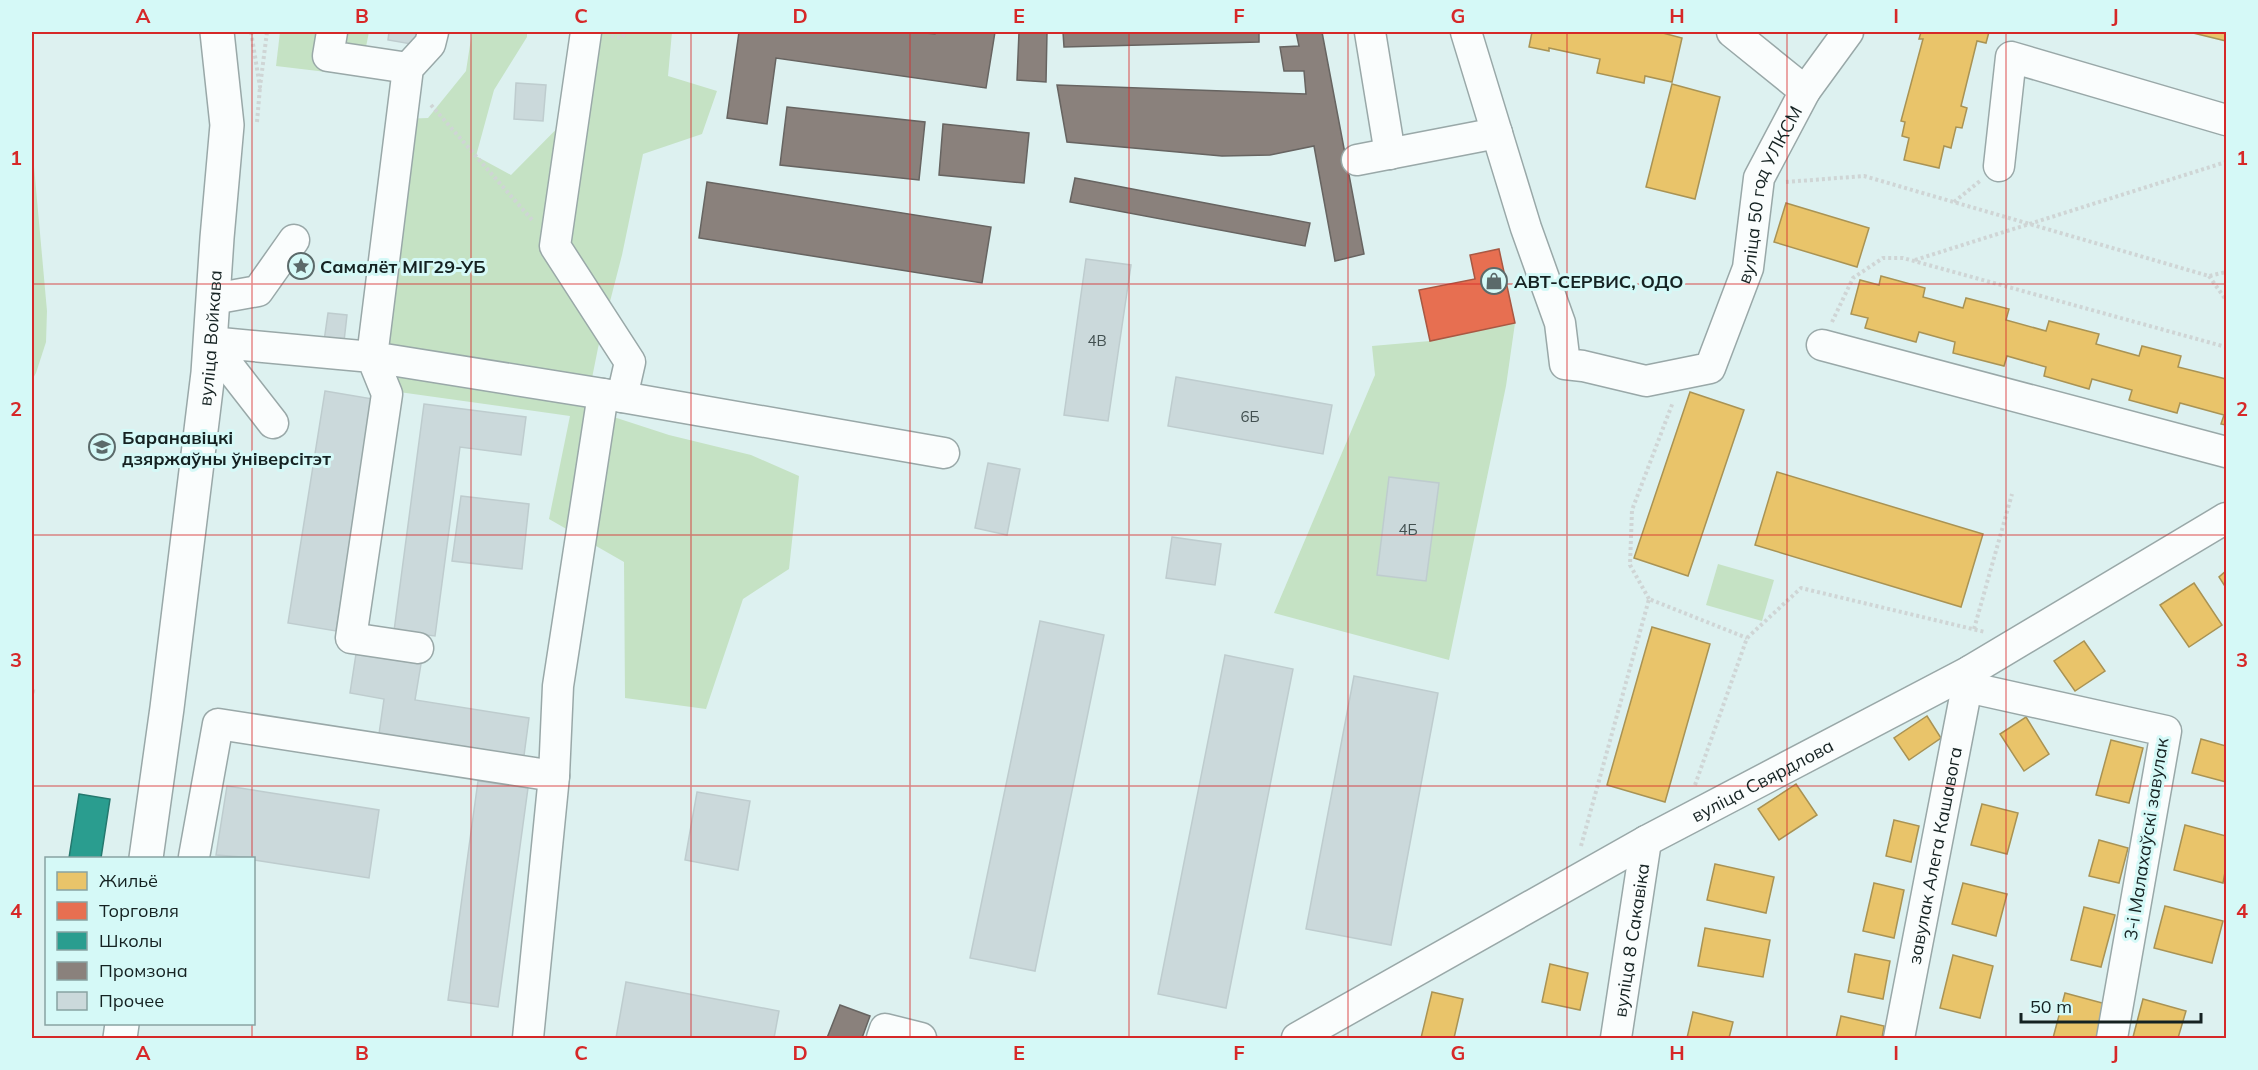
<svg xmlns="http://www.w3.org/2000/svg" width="2258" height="1070" font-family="Mulish,sans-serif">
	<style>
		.green { fill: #c5e2c4 }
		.homes { fill: #e9c46a; stroke: #a99354; stroke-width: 1.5 }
		.shops { fill: #e76f51; stroke: #a85843; stroke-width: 1.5 }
		.schools { fill: #2a9d8f; stroke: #24786e; stroke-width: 1.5 }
		.industry { fill: #8a817c; stroke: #676461; stroke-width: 1.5 }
		.building { fill: #cbd9db; stroke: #beccce; stroke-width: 1.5 }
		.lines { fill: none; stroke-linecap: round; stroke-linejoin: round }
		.minor-casing { stroke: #99a8a8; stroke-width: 33 }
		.major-casing { stroke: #99a8a8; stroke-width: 36 }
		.path { stroke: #cfd5d5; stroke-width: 4; stroke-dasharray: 3 3; stroke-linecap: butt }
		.minor { stroke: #fafdfd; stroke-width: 30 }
		.major { stroke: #fafdfd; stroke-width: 33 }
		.grid { fill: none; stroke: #d62828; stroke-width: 1.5; stroke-opacity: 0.55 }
		.labels { text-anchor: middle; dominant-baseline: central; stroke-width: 6; stroke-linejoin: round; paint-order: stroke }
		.number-label { font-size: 15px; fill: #425050 }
		.street-label { font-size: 18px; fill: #152222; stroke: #d5f9f7 }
		.poi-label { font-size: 18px; font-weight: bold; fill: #152222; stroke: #d5f9f7; text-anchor: start }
		.neatline { fill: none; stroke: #d62828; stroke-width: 2 }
		.grid-label { font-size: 20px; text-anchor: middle; font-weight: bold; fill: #d62828 }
	</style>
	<rect width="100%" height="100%" fill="#ddf1f0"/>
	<!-- green -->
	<g class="green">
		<polygon points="280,32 369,32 360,76 276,66"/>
		<polygon points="472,32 527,32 527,37 494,90 476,156 511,175 594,91 597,32 672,32 668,76 717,91 702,134 643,154 622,255 598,348 586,408 669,435 751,455 799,476 789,569 743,599 706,709 625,698 624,562 549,519 570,416 399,392 378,304 401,119 428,118 466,71"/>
		<polygon points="32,144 47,311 46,342 36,373 32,380"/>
		<polygon points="1515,323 1506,386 1449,660 1274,613 1375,375 1372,346 1430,341"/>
		<polygon points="1718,564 1774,580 1762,621 1706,605"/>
	</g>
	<!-- homes -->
	<g class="homes">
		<polygon points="1532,32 1659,32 1682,38 1672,82 1645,76 1644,83 1597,73 1600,59 1549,48 1549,51 1529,47"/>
		<polygon points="1921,32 1989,32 1986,43 1977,41 1961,106 1967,108 1962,128 1956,127 1951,148 1944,146 1939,168 1904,160 1909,138 1902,136 1905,122 1901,121 1923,39 1919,39"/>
		<polygon points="2189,32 2226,32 2226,41"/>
		<polygon points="1672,84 1720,97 1695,199 1646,187"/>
		<polygon points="1786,203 1869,228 1857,267 1774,242"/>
		<polygon points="1881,276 1925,288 1923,297 1963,308 1966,298 2009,309 2006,320 2046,331 2049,321 2099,334 2096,344 2139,356 2142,346 2181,356 2178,367 2226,379 2226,376 2226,425 2221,424 2224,415 2180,403 2177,413 2129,400 2132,390 2092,379 2089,389 2044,376 2046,367 2007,356 2004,366 1953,353 1955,342 1919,332 1916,342 1865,328 1868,318 1851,314 1860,280 1879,285"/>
		<polygon points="1690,392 1744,410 1688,576 1634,558"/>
		<polygon points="1777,472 1983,534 1961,607 1755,545"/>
		<polygon points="2226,571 2226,588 2219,577"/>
		<polygon points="2194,583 2222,625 2189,647 2160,605"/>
		<polygon points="1652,627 1710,644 1665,802 1607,785"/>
		<polygon points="2084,641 2105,671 2075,691 2054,661"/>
		<polygon points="1927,716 1941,738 1909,760 1894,738"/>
		<polygon points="2026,717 2049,754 2024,771 2000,734"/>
		<polygon points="2201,739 2226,746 2226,782 2192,773"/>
		<polygon points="2111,740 2143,748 2129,803 2096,795"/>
		<polygon points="1796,784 1817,815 1779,840 1758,809"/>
		<polygon points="1982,804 2018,813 2007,854 1971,845"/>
		<polygon points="1894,820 1919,826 1911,862 1886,856"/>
		<polygon points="2185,825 2226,836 2226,867 2223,883 2174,870"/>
		<polygon points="2099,840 2128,848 2119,883 2089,876"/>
		<polygon points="1715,864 1774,877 1766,913 1707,900"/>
		<polygon points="1874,883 1904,890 1894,938 1863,931"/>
		<polygon points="1963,883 2007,894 1996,936 1952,924"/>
		<polygon points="2165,906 2223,921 2212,963 2154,948"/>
		<polygon points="2084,907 2115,915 2101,967 2071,960"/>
		<polygon points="1705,928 1770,940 1763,977 1698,966"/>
		<polygon points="1855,954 1890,961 1883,999 1848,992"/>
		<polygon points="1953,955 1993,966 1980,1018 1940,1008"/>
		<polygon points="1550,964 1588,973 1580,1010 1542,1002"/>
		<polygon points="1432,992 1463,999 1454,1038 1421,1038"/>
		<polygon points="2065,993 2106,1004 2097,1038 2053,1038"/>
		<polygon points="2143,999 2186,1011 2178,1038 2133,1037"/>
		<polygon points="1693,1012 1733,1022 1729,1038 1687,1038"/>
		<polygon points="1841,1016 1884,1026 1882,1038 1836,1038"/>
	</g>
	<!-- shops -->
	<polygon class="shops" points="1499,249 1515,323 1430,341 1419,290 1475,279 1470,255"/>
	<!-- schools -->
	<polygon class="schools" points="79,794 110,799 101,858 69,858"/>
	<!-- industry -->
	<g class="industry">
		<polygon points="739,32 915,32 935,34 936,32 995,32 986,88 776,58 767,124 727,118"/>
		<polygon points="1019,32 1047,32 1046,82 1017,80"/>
		<polygon points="1063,32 1259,32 1259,42 1064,47"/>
		<polygon points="1296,32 1322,32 1364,254 1335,261 1314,146 1270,155 1222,156 1067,142 1057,85 1306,94 1304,71 1284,71 1280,47 1299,46"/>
		<polygon points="787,107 925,122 919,180 780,165"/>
		<polygon points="943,124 1029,133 1024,183 939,175"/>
		<polygon points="1075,178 1310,223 1305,246 1070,202"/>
		<polygon points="707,182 991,227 982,283 699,238"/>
		<polygon points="840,1005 870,1016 862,1038 827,1038"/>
	</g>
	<!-- building -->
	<g class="building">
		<polygon points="389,32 420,32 417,45 388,40"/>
		<polygon points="516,83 546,85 543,121 514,119"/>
		<polygon points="1086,259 1131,265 1108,421 1064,415"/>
		<polygon points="328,313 347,315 343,350 323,348"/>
		<polygon points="1176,377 1332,405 1323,454 1168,426"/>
		<polygon points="325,391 373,399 336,631 288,623"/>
		<polygon points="424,404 526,417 521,455 460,447 435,636 394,631"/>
		<polygon points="988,463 1020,469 1007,535 975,528"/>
		<polygon points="1389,477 1439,483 1426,581 1377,575"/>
		<polygon points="461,496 529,504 522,569 452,561"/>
		<polygon points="1172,537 1221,544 1215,585 1166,578"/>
		<polygon points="1040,621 1104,635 1035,971 970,958"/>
		<polygon points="356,654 421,664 415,700 529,718 523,763 378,741 384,699 350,693"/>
		<polygon points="1225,655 1293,669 1226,1008 1158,994"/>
		<polygon points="1354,676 1438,693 1391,945 1306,929"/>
		<polygon points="478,781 528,788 498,1007 448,1000"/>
		<polygon points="227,786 379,810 369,878 254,860 254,858 216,855"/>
		<polygon points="697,792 750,801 738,870 685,860"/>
		<polygon points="626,982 779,1011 774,1038 616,1038"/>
	</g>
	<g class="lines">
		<defs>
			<g id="minor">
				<polyline points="332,32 328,56 408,68"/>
				<polyline points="433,32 430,44 408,68 372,357 622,397 630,362 555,246 586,32"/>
				<polyline points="1370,32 1390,154"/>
				<path id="s1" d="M1466 32 1526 228 1560 323 1565 364 1583 366 1646 381 1710 368 1748 268 1759 178 1805 91 1848 32"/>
				<polyline points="1732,32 1805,91"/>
				<polyline points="1357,160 1497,133"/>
				<polyline points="1999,166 2011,57 2226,120"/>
				<polyline points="213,299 258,291 294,240"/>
				<polyline points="1822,345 2226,452"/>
				<polyline points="622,397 944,453"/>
				<polyline points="273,423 210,342 372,357 387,394 351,638 418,648"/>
				<polyline points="1967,687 2166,731 2112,1038"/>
				<polyline points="194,857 218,724 554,776 558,686 603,394"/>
				<polyline points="528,1038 554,776"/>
				<polyline points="882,1038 885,1029 921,1038"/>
				<path id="s2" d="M1297 1038 1646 841 1970 671 2226 518"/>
				<path id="s3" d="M1616 1038 1646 841"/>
				<path id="s4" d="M1899 1038 1970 671"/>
			</g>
			<g id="major">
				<path id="s5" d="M146 858 167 708 208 373 217 238 227 125 217 32"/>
				<polyline points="120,1038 122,1024"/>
			</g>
		</defs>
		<!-- minor casing -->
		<use href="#minor" class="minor-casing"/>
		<!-- major casing -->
		<use href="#major" class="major-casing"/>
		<!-- path -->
		<g class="path">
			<polyline points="251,32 260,87 267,32"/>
			<polyline points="611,36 621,38 626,32"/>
			<polyline points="431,105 533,221"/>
			<polyline points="257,122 260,87"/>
			<polyline points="1786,182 1864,176 2209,276 2226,272"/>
			<polyline points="1954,202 1980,181"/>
			<polyline points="1915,260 2226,162"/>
			<polyline points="2209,276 2226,300"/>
			<polyline points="1832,322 1853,278 1883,258 1903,258 2226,347"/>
			<polyline points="1649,599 1630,565 1632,510 1673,402"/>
			<polyline points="1974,629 2012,494"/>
			<polyline points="32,691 37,692"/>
			<polyline points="1695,785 1747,638 1801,588 1985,632"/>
			<polyline points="1581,846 1649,599 1747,638"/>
		</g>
		<!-- minor -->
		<use href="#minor" class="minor"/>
		<!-- major -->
		<use href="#major" class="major"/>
	</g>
	<!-- grid -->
	<path class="grid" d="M252 32V858M471 32V1038M691 32V1038M910 32V1038M1129 32V1038M1348 32V1038M1567 32V1038M1787 32V1038M2006 32V1038M32 284H2226M32 535H2226M32 786H2226M252 1024V1038"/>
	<!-- icons -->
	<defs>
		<symbol id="sight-ring" viewBox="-11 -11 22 22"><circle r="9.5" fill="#d5f9f7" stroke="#5b6a6a" stroke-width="1.5"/><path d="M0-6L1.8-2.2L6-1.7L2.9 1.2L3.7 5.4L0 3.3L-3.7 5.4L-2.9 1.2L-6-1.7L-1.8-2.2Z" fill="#5b6a6a"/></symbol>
		<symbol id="shop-ring" viewBox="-11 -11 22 22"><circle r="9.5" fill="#d5f9f7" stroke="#5b6a6a" stroke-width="1.5"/><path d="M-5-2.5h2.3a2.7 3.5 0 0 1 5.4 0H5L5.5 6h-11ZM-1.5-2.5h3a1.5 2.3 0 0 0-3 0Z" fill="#5b6a6a"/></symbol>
		<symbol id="university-ring" viewBox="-11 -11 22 22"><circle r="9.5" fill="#d5f9f7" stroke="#5b6a6a" stroke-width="1.5"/><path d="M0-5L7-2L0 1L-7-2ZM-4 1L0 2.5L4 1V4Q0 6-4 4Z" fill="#5b6a6a"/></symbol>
	</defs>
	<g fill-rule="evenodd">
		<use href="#sight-ring" x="286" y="251" width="30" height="30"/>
		<use href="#shop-ring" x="1479" y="266" width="30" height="30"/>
		<use href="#university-ring" x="87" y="432" width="30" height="30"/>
	</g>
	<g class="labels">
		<!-- number labels -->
		<g class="number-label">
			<text x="1097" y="340">4В</text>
			<text x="1250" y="416">6Б</text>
			<text x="1408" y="529">4Б</text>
		</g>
		<!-- street labels -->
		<g class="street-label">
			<text stroke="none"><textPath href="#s1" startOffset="680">вуліца 50 год УЛКСМ</textPath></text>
			<text stroke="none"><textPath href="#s5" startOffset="524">вуліца Войкава</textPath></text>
			<text stroke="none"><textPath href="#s2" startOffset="532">вуліца Свярдлова</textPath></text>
			<text transform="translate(2146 839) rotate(-81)">3-і Малахаўскі завулак</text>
			<text stroke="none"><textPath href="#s4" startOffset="186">завулак Алега Кашавога</textPath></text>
			<text stroke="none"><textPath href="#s3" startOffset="99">вуліца 8 Сакавіка</textPath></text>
		</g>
		<!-- poi labels -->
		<g class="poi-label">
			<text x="320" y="266">Самалёт МІГ29-УБ</text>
			<text x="1514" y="281">АВТ-СЕРВИС, ОДО</text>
			<text x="122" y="437">Баранавіцкі<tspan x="122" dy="21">дзяржаўны ўніверсітэт</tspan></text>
		</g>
	</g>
	<!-- border -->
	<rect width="2258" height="1070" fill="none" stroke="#d5f9f7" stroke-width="66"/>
	<!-- legend -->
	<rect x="45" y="857" width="210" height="168" fill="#d5f9f7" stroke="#88a3a2" stroke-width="1.5"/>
	<rect x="57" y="872" width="30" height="18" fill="#e9c46a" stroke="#88a3a2" stroke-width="1.5"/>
	<text x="99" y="887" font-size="18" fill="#152222">Жильё</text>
	<rect x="57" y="902" width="30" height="18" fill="#e76f51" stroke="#88a3a2" stroke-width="1.5"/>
	<text x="99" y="917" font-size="18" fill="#152222">Торговля</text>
	<rect x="57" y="932" width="30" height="18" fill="#2a9d8f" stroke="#88a3a2" stroke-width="1.5"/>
	<text x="99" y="947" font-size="18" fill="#152222">Школы</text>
	<rect x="57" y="962" width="30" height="18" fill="#8a817c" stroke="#88a3a2" stroke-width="1.5"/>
	<text x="99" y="977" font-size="18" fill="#152222">Промзона</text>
	<rect x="57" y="992" width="30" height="18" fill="#cbd9db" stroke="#88a3a2" stroke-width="1.5"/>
	<text x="99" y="1007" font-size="18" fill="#152222">Прочее</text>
	<!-- scale -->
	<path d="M2021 1013v9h180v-9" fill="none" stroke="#152222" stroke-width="3"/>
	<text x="2030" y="1013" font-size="18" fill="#152222" stroke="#d5f9f7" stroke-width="4.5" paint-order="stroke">50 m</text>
	<rect x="33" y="33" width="2192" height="1004" class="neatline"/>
	<g class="grid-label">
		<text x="143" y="23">A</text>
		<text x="362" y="23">B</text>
		<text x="581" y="23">C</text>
		<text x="800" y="23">D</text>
		<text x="1019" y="23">E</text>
		<text x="1239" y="23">F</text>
		<text x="1458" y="23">G</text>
		<text x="1677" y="23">H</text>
		<text x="1896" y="23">I</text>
		<text x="2115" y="23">J</text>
		<text x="16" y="165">1</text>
		<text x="2242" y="165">1</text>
		<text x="16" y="416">2</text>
		<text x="2242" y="416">2</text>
		<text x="16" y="667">3</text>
		<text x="2242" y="667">3</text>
		<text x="16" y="918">4</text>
		<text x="2242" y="918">4</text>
		<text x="143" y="1060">A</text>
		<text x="362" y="1060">B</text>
		<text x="581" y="1060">C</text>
		<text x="800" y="1060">D</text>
		<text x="1019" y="1060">E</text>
		<text x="1239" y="1060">F</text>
		<text x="1458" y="1060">G</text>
		<text x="1677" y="1060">H</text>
		<text x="1896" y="1060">I</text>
		<text x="2115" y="1060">J</text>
	</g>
</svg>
